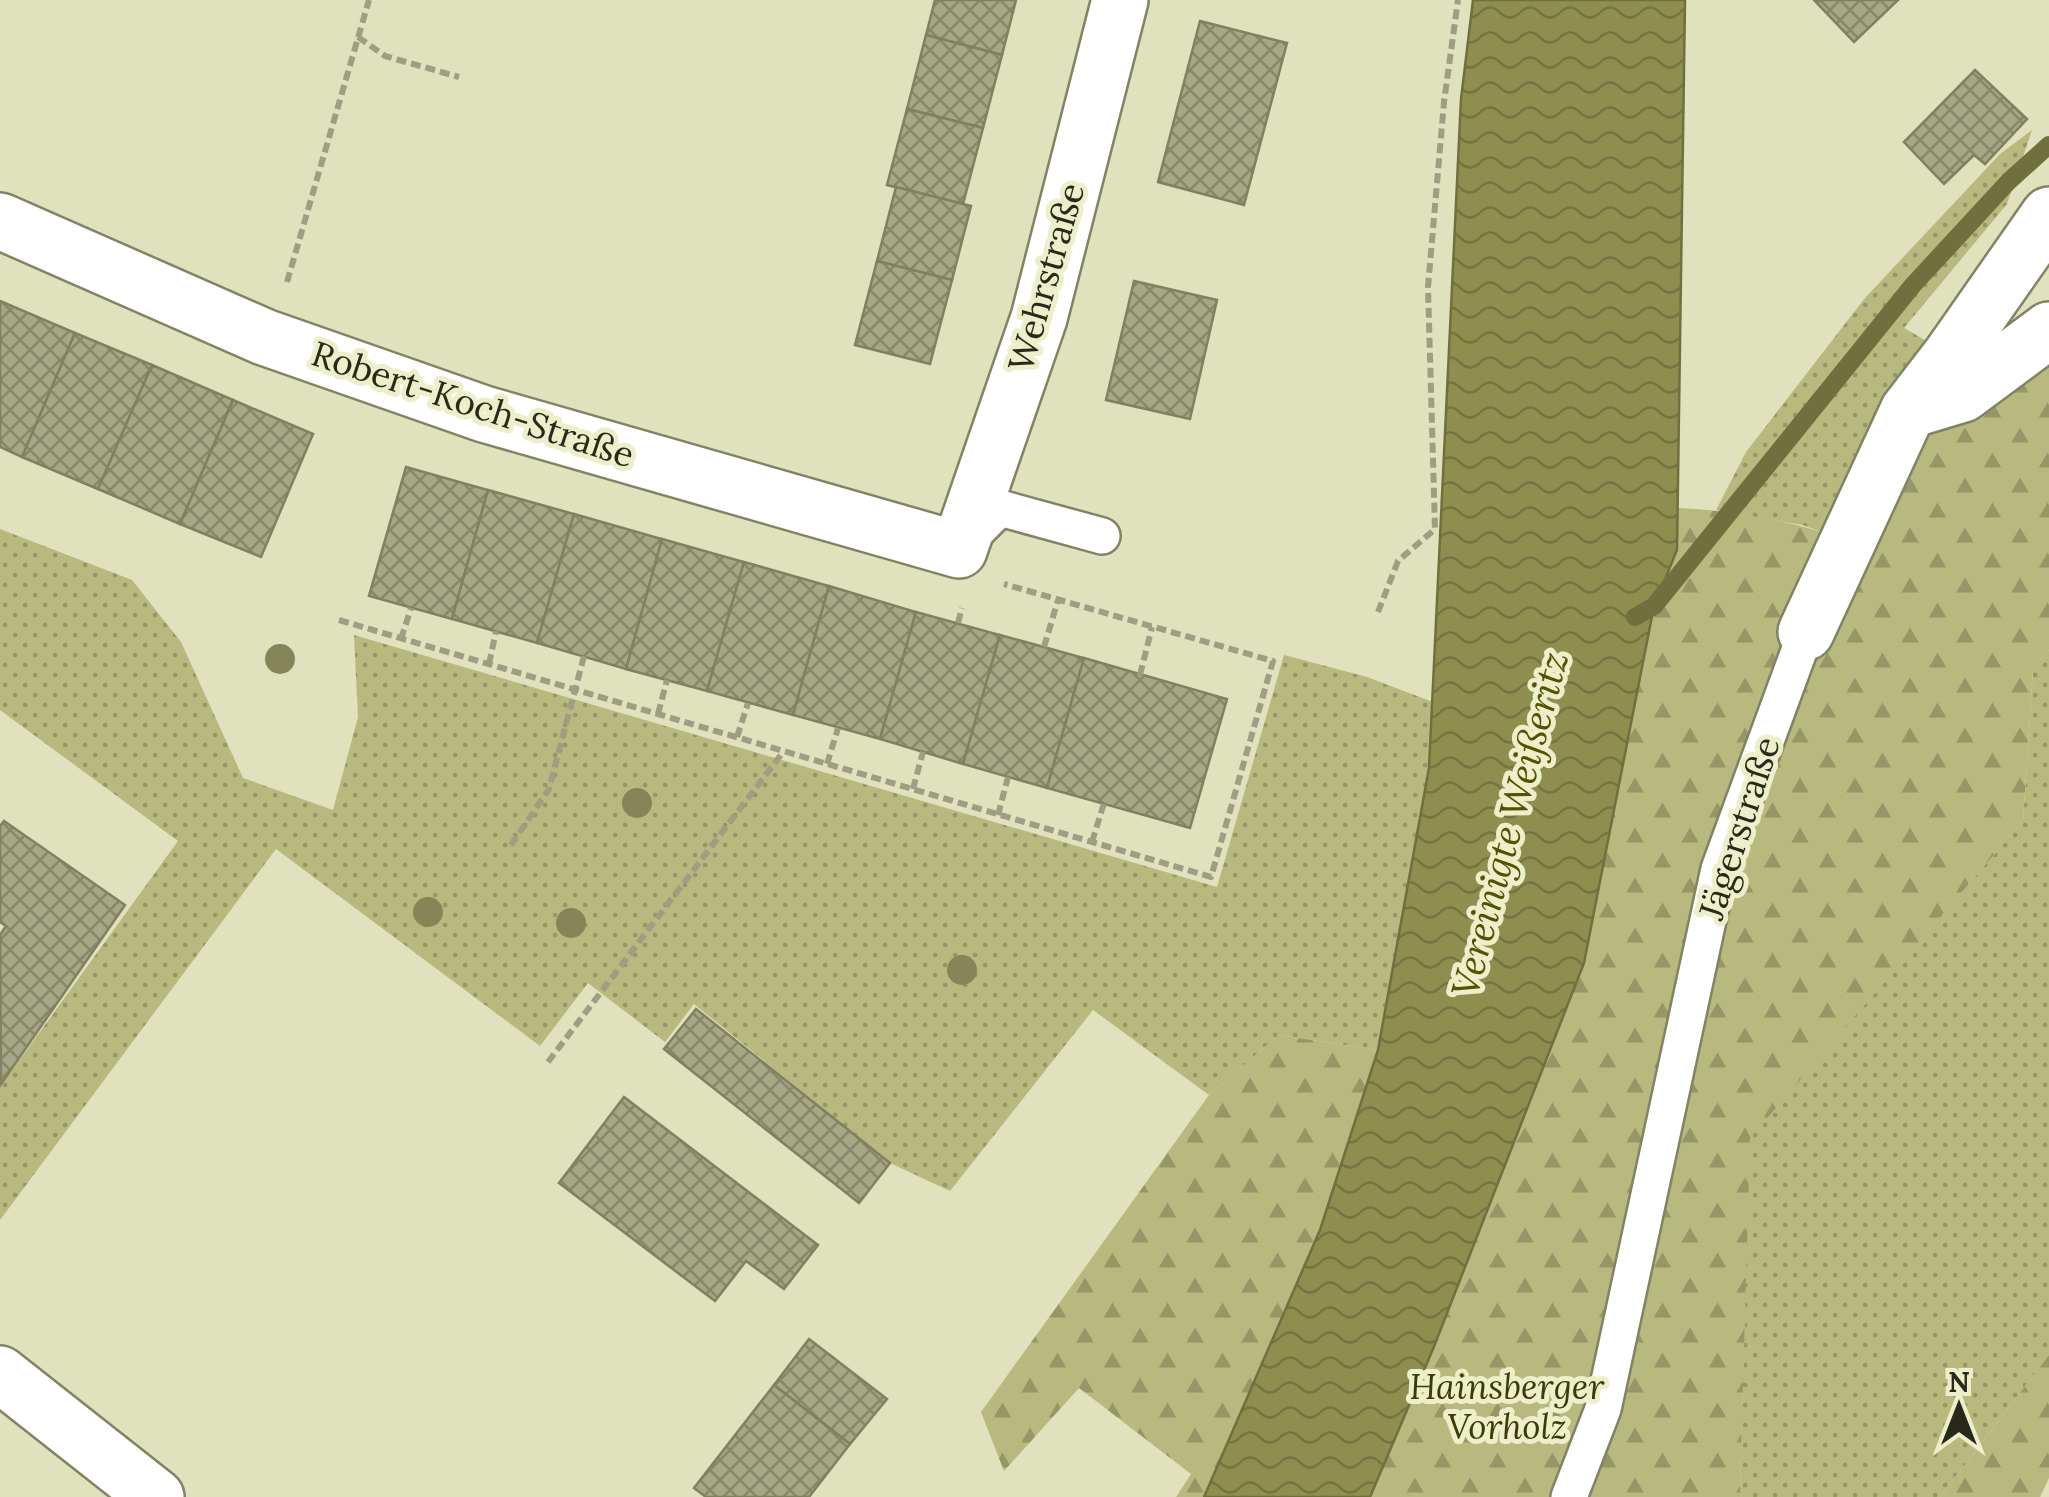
<svg xmlns="http://www.w3.org/2000/svg" width="2049" height="1497" font-family="Lora,serif">
	<style>
		.grass { fill: url(#grass-dots) }
		.forest { fill: url(#forest-firs) }
		.water { fill: url(#water-waves); stroke: #70703f; stroke-width: 2.5 }
		.lines { fill: none; stroke-linecap: round; stroke-linejoin: round }
		.stream { stroke: #70703f; stroke-width: 18 }
		.building { fill: url(#building-cross-hatch); stroke: #80815f; stroke-width: 2.5 }
		.service-casing { stroke: #828362; stroke-width: 40 }
		.minor-casing { stroke: #828362; stroke-width: 60 }
		.path { stroke: #9d9e82; stroke-width: 6; stroke-dasharray: 10 5; stroke-linecap: butt }
		.service { stroke: #fff; stroke-width: 35 }
		.minor { stroke: #fff; stroke-width: 55 }
		.tree { fill: #858658 }
		.labels { text-anchor: middle; dominant-baseline: central; stroke-width: 10; stroke-linejoin: round; paint-order: stroke }
		.street-label { font-size: 35px; fill: #29291b; stroke: #edefca }
		.park-label { font-size: 35px; font-style: italic; fill: #3b3b06; stroke: #edefca }
		.water-label { font-size: 38px; font-style: italic; fill: #535200; stroke: #edefca }
	</style>
	<defs>
		<pattern id="grass-dots" width="8" height="8" patternUnits="userSpaceOnUse" patternTransform="scale(2.5)"><rect width="8" height="8" fill="#b8b97e"/><path d="M2 2h.1M6 6h.1" fill="none" stroke="#969666" stroke-width="1.8" stroke-linecap="round"/></pattern>
		<pattern id="forest-firs" width="22" height="20" patternUnits="userSpaceOnUse" patternTransform="scale(2.5)"><rect width="22" height="20" fill="#b8b97e"/><path d="M5 1l3.5 6h-7zM16 11l3.5 6h-7z" fill="#969666"/></pattern>
		<pattern id="water-waves" width="16" height="10" patternUnits="userSpaceOnUse" patternTransform="scale(2.5)"><rect width="16" height="10" fill="#8e8f4f"/><path d="M0 5q4-4 8 0t8 0" fill="none" stroke="#747541"/></pattern>
		<pattern id="building-cross-hatch" width="8" height="8" patternUnits="userSpaceOnUse" patternTransform="scale(2.5)"><rect width="8" height="8" fill="#a6a784"/><path d="M0 0l8 8M0 8l8-8" fill="none" stroke="#87886b"/></pattern>
	</defs>
	<rect width="100%" height="100%" fill="#e0e1bd"/>
	<!-- grass -->
	<g class="grass">
		<polygon points="2032,130 2007,204 1904,328 1951,355 1848,541 1802,525 1716,510 1746,452 1865,298 2000,154"/>
		<polygon points="0,529 132,580 181,642 243,778 333,810 358,717 354,635 1217,887 1284,655 1367,677 1433,702 1430,768 1378,1050 1279,1035 1209,1095 1093,1010 950,1191 890,1163 694,1004 665,1042 588,983 540,1046 276,849 0,1220 0,1087 178,841 0,710"/>
		<polygon points="2049,650 2049,1355 1940,1497 1742,1497 1740,1490 1749,1138 2023,821 2033,670"/>
	</g>
	<!-- forest -->
	<g class="forest">
		<path d="M1951 355 2049 357V650L2033 670 2023 821 1750 1138 1740 1490 1742 1497H1370L1433 1349 1584 963 1654 606 1677 550 1678 508C1737 511 1793 521 1848 541Z"/>
		<polygon points="1279,1035 1378,1050 1320,1230 1204,1497 1176,1497 1191,1474 1079,1388 1004,1471 981,1412 1209,1095"/>
		<polygon points="2049,1355 2049,1478 2040,1497 1940,1497"/>
	</g>
	<!-- water -->
	<polygon class="water" points="1473,0 1685,0 1677,550 1654,606 1584,963 1433,1349 1370,1497 1204,1497 1320,1230 1378,1050 1429,768 1461,99"/>
	<g class="lines">
		<!-- stream -->
		<polyline class="stream" points="1635,617 1654,606 1913,285 2009,181 2049,145"/>
	</g>
	<!-- building -->
	<g class="building">
		<polygon points="935,0 1016,0 1002,55 926,35"/>
		<polygon points="1814,0 1898,0 1854,42"/>
		<polygon points="1200,21 1287,43 1244,205 1158,182"/>
		<polygon points="926,35 1002,55 983,128 907,109"/>
		<polygon points="1975,70 2027,119 1985,164 1974,155 1944,184 1904,142"/>
		<polygon points="907,109 983,128 963,204 887,185"/>
		<polygon points="896,187 971,206 952,280 877,261"/>
		<polygon points="877,261 952,280 930,364 855,345"/>
		<polygon points="1134,281 1217,300 1190,419 1106,400"/>
		<polygon points="0,301 75,333 22,457 0,447"/>
		<polygon points="75,333 152,365 98,489 22,457"/>
		<polygon points="152,365 233,400 180,524 98,489"/>
		<polygon points="233,400 313,434 261,557 180,524"/>
		<polygon points="406,467 488,490 452,619 369,596"/>
		<polygon points="488,490 574,514 537,643 452,619"/>
		<polygon points="574,514 662,539 626,669 537,643"/>
		<polygon points="662,539 744,562 707,691 626,669"/>
		<polygon points="744,562 829,586 793,715 707,691"/>
		<polygon points="829,586 916,612 880,739 793,715"/>
		<polygon points="916,612 1000,635 963,764 880,739"/>
		<polygon points="1000,635 1084,658 1047,788 963,764"/>
		<polygon points="1084,658 1227,699 1190,828 1047,788"/>
		<polygon points="4,821 125,905 1,1084 0,935 6,926 0,922 0,826"/>
		<polygon points="696,1009 890,1163 859,1203 664,1049"/>
		<polygon points="624,1097 818,1245 784,1289 746,1261 715,1301 559,1183"/>
		<polygon points="809,1339 887,1399 850,1444 774,1385"/>
		<polygon points="774,1385 850,1444 809,1497 706,1497 694,1488"/>
	</g>
	<g class="lines">
		<defs>
			<g id="service">
				<polyline points="970,538 1000,508 1102,536"/>
				<polyline points="1569,1497 1603,1409 1719,869 1806,632"/>
			</g>
			<g id="minor">
				<polyline points="0,221 264,337 484,414 959,550 1039,318 1120,0"/>
				<polyline points="1910,410 1963,394 2049,330"/>
				<polyline points="1806,632 1908,411 1951,355 2049,215"/>
				<polyline points="0,1374 156,1497"/>
			</g>
		</defs>
		<!-- service casing -->
		<use href="#service" class="service-casing"/>
		<!-- minor casing -->
		<use href="#minor" class="minor-casing"/>
		<!-- path -->
		<g class="path">
			<polyline points="358,37 385,56 459,77"/>
			<polyline points="287,282 369,0"/>
			<polyline points="1378,612 1398,561 1435,529 1428,287 1444,102 1458,0"/>
			<polyline points="339,620 1211,877 1273,661 1004,584"/>
			<polyline points="958,623 962,608"/>
			<polyline points="401,639 411,608"/>
			<polyline points="1044,647 1058,600"/>
			<polyline points="489,664 496,631"/>
			<polyline points="1140,675 1152,627"/>
			<polyline points="658,714 667,680"/>
			<polyline points="737,737 748,703"/>
			<polyline points="827,764 838,728"/>
			<polyline points="913,789 923,752"/>
			<polyline points="998,815 1008,777"/>
			<polyline points="1092,842 1104,803"/>
			<polyline points="511,845 549,789 584,656"/>
			<polyline points="548,1062 783,752"/>
		</g>
		<!-- service -->
		<use href="#service" class="service"/>
		<!-- minor -->
		<use href="#minor" class="minor"/>
	</g>
	<!-- trees -->
	<g class="tree">
		<circle cx="280" cy="659" r="15"/>
		<circle cx="637" cy="803" r="15"/>
		<circle cx="428" cy="912" r="15"/>
		<circle cx="571" cy="923" r="15"/>
		<circle cx="962" cy="970" r="15"/>
	</g>
	<g class="labels">
		<!-- street labels -->
		<g class="street-label">
			<text transform="translate(1046 277) rotate(-74)">Wehrstraße</text>
			<text transform="translate(473 404) rotate(18)">Robert-Koch-Straße</text>
			<text transform="translate(1739 828) rotate(-72)">Jägerstraße</text>
		</g>
		<!-- park labels -->
		<g class="park-label">
			<text x="1507" y="1386">Hainsberger<tspan x="1507" dy="40">Vorholz</tspan></text>
		</g>
		<!-- water labels -->
		<g class="water-label">
			<text transform="translate(1509 824) rotate(-75)">Vereinigte Weißeritz</text>
		</g>
	</g>
	<!-- north arrow -->
	<g transform="translate(1959 1407)" stroke="#edefca" stroke-width="8" paint-order="stroke">
	<path d="M0-8L18 38L0 25L-18 38Z" fill="#29291b"/>
	<text y="-15" font-size="28" font-weight="bold" text-anchor="middle" fill="#29291b">N</text>
	</g>
</svg>
